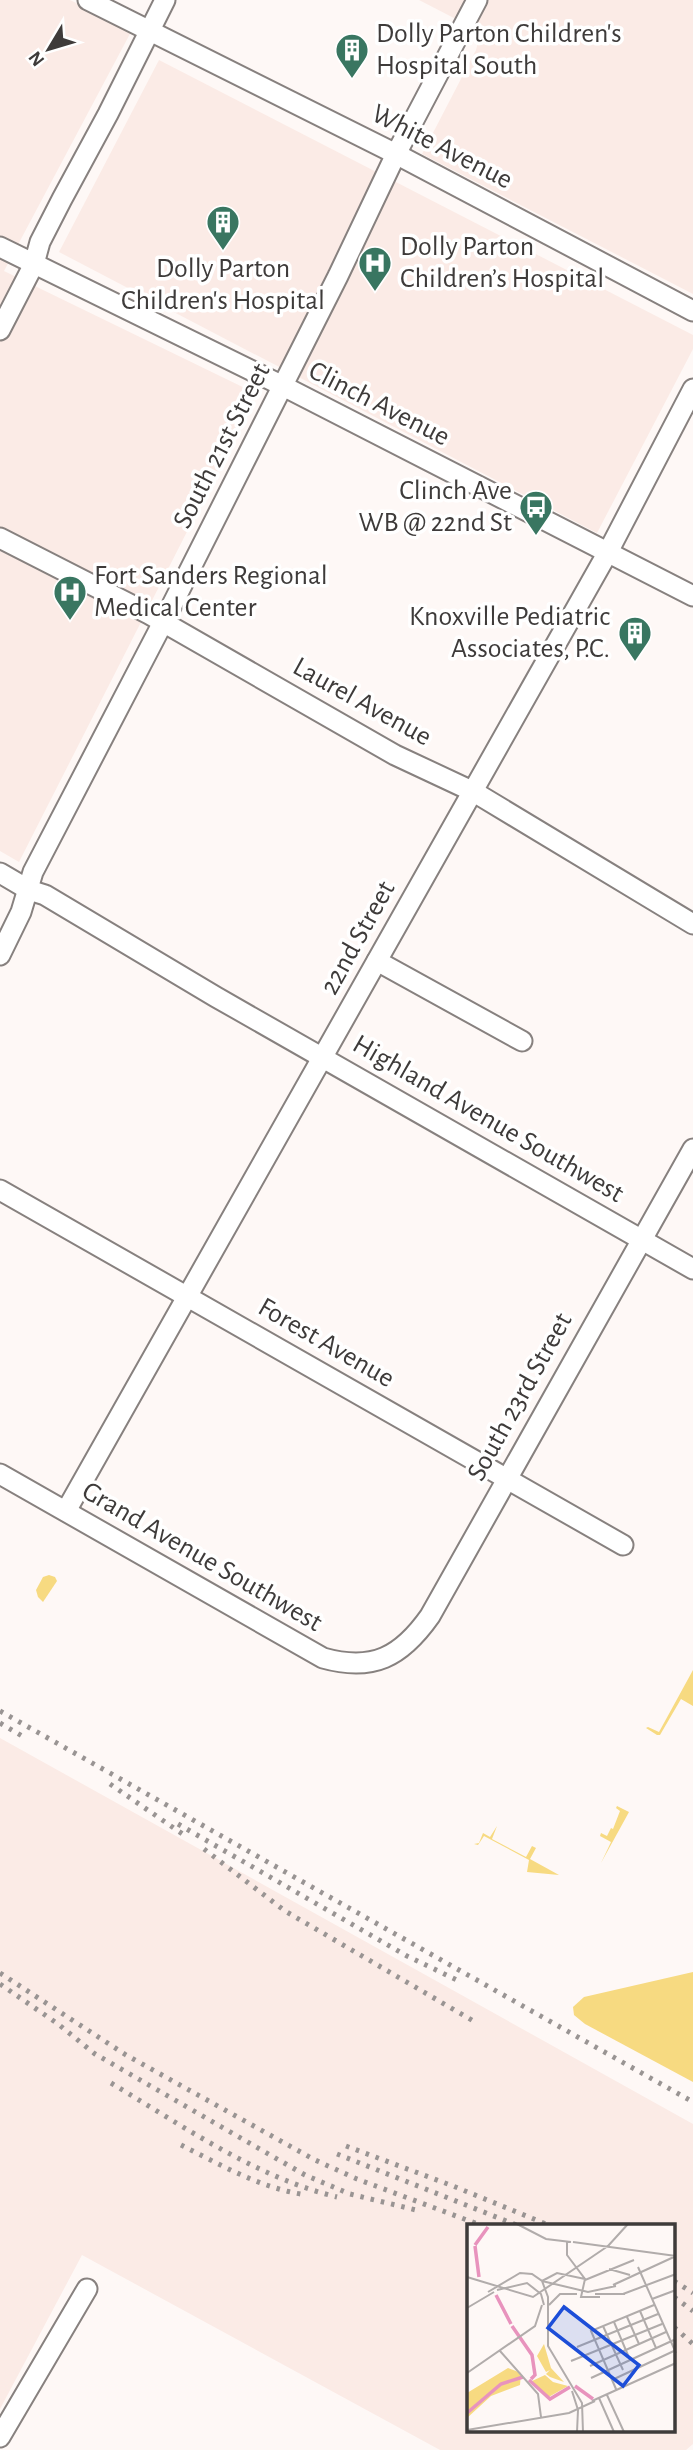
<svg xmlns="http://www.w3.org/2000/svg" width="693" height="2450" font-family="'Alegreya Sans',sans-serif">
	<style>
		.built { fill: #fbebe6; fill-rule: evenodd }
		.green { fill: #f7da81 }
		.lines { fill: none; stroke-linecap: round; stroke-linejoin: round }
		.minor-casing { stroke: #87817f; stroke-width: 23 }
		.minor { stroke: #fff; stroke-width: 19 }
		.rail { stroke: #999493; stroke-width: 5; stroke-dasharray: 3.5 7; stroke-linecap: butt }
		.labels { text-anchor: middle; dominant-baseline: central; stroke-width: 7; stroke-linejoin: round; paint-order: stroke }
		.poi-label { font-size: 28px; fill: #3e3b3a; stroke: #fff; text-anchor: start }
		.street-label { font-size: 28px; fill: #3e3b3a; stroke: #fff }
		.inset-river { fill: none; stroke: #e893bd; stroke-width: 3.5 }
		.inset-road { fill: none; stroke: #b1acab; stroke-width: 2 }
		.view { fill: #1d4ed8; fill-opacity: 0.15; stroke: #1d4ed8; stroke-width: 3.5 }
		.inset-edge { fill: none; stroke: #3e3b3a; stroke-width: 3.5 }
	</style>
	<rect width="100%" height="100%" fill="#fef8f6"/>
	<!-- built -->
	<g class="built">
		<polygon points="0,0 70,0 132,30 4,271 257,394 19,862 0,851"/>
		<polygon points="419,0 693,0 693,294 422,154 476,50 481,32"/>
		<polygon points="159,60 693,335 693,349 597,533 59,252"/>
		<path d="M0 1738 693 2124V2444L686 2450H440L82 2255 0 2409ZM469 2226H674V2431H469Z"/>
	</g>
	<!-- green -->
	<g class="green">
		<polygon points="49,1575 55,1577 57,1581 43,1602 38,1597 36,1590 43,1577"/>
		<polygon points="693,1670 693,1706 681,1699 660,1735 657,1735 646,1728 648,1727 659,1732"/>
		<polygon points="617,1806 629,1812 601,1863 611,1842 600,1836 601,1833 607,1836 611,1828 613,1829 620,1811 616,1808"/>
		<polygon points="497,1826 492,1839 526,1857 532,1846 536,1848 530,1859 559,1875 527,1872 529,1860 484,1836 478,1845 474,1844 479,1843 483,1833 490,1837"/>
		<polygon points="693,1972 693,2082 585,2024 574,2015 573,2007 584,1997"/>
	</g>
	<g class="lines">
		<defs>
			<g id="minor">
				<polyline points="88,0 396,154 693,311"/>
				<polyline points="0,247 283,386 693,596"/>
				<polyline points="0,330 34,264 40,242 62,199 108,114 165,0"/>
				<polyline points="0,538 149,614 395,755 474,792 693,924"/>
				<polyline points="0,873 29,890 45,895 216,997 693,1269"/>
				<polyline points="0,955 21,912 33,872 171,607 338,276 396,154 477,0"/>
				<polyline points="377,961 522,1041"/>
				<polyline points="0,1190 623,1545"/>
				<path d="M0 1474 323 1658C373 1672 401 1657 430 1616L693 1149"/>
				<polyline points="66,1511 608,552 693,389"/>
				<polyline points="0,2437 87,2289"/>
			</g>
		</defs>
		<!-- minor casing -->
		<use href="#minor" class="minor-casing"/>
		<!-- minor -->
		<use href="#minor" class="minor"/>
		<!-- rail -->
		<g class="rail">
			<polyline points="0,1711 693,2102"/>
			<polyline points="0,1723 22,1736"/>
			<polyline points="110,1784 184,1835"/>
			<polyline points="178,1824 407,1956 459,1981"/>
			<polyline points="204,1849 285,1911 475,2022"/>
			<polyline points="0,1973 126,2055 315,2160 357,2179 483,2226"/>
			<polyline points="0,1984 58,2024 95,2054 305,2175 350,2194 416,2210"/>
			<path d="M111 2083C183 2126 255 2177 337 2197"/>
			<path d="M181 2145C221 2165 262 2189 307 2195"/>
			<polyline points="346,2146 453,2186 551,2226"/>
			<polyline points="337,2154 519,2226"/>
			<polyline points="674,2281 693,2293"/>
			<polyline points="674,2297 693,2311"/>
			<polyline points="674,2327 693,2344"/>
		</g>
	</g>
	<!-- icons -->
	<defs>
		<symbol id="building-pin" viewBox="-11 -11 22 30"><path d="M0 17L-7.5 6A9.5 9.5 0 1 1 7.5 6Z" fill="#397661" stroke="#fff"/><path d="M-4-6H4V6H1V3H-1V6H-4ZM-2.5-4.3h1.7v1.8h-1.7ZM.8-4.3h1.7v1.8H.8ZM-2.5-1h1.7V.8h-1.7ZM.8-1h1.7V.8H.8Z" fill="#fff"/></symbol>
		<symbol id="hospital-pin" viewBox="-11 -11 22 30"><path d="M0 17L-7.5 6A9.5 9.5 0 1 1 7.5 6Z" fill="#397661" stroke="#fff"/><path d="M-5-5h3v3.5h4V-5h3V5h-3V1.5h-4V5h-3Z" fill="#fff"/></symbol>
		<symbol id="bus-pin" viewBox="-11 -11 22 30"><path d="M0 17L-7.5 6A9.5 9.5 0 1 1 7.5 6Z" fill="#397661" stroke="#fff"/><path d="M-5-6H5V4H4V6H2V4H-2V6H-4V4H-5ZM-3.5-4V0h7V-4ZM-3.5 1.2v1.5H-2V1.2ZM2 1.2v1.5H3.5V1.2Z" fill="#fff"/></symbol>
	</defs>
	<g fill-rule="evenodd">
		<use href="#building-pin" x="333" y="31" width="38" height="52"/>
		<use href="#building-pin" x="204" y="203" width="38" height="52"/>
		<use href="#hospital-pin" x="356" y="244" width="38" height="52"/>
		<use href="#bus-pin" x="517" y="488" width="38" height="52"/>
		<use href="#hospital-pin" x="51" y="573" width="38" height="52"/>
		<use href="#building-pin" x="616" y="614" width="38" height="52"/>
	</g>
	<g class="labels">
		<!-- poi labels -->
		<g class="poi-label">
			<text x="376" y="34">Dolly Parton Children's<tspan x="376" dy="32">Hospital South</tspan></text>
			<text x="400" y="247">Dolly Parton<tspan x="400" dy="32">Children’s Hospital</tspan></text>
			<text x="223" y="269" text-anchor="middle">Dolly Parton<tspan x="223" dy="32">Children's Hospital</tspan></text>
			<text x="512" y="491" text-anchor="end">Clinch Ave<tspan x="512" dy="32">WB @ 22nd St</tspan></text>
			<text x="94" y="576">Fort Sanders Regional<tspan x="94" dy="32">Medical Center</tspan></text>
			<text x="610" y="617" text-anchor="end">Knoxville Pediatric<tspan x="610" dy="32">Associates, P.C.</tspan></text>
		</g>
		<!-- street labels -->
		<g class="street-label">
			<text transform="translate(442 147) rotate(27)">White Avenue</text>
			<text transform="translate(379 404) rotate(27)">Clinch Avenue</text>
			<text transform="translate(222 446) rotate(-63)">South 21st Street</text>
			<text transform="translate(362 702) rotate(29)">Laurel Avenue</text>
			<text transform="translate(358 938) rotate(-61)">22nd Street</text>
			<text transform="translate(488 1119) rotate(30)">Highland Avenue Southwest</text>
			<text transform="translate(326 1343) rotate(30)">Forest Avenue</text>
			<text transform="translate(520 1397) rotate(-61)">South 23rd Street</text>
			<text transform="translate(202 1557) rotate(30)">Grand Avenue Southwest</text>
		</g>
	</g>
	<!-- overview -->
	<g transform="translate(467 2224)">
		<rect width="208" height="208" fill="#fef8f6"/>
		<path d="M77 120 84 144 97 158 83 153 79 150 83 146 79 148 75 141 70 132ZM41 144 54 149 53 161 24 172 0 194V169ZM78 151 86 158 101 162 80 174 65 157Z" fill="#f7da81"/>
		<path class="inset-river" d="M8 21 21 3M8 22 12 53M29 71 44 100M45 102 65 131 68 151 64 155M62 156 83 175 103 163M108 162 126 175M0 189 34 160 56 153"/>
		<path class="inset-road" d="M50 0 79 15 104 18M100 18V31L118 55 114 73H133M106 18 209 32M141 22 161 0M171 43 209 129M142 45 163 51M0 53 66 73 141 22M118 56 167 36M75 57 121 68 149 62M75 57 90 49 118 55M146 61 209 32M30 66 60 59 74 70 77 81M21 68 53 49 65 50 75 57 81 73V122L115 179 116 208M128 70H158M156 70 209 50M185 75 209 66M82 81 93 70H110M0 84 27 68M173 87 189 124M160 93 172 120M147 98 163 136M136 102 156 146M110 123 191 90M33 127 71 170 74 193M104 137 195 100M123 142 199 108M0 149 68 102 75 81M124 154 209 115M145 156 209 126M149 165 124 107 187 81M105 167 111 186 110 208M140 171 157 208M132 174 147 208M125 177 209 139M0 206 102 189 128 177"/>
		<path class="view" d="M97 83 172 141 156 162 81 104Z"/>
		<rect width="208" height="208" class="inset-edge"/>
	</g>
	<!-- north arrow -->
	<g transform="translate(49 49) rotate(232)" stroke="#ffffff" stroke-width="5" paint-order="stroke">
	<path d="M0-5L12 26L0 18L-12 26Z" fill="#3e3b3a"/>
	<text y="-10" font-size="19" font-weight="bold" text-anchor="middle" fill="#3e3b3a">N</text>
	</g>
</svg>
